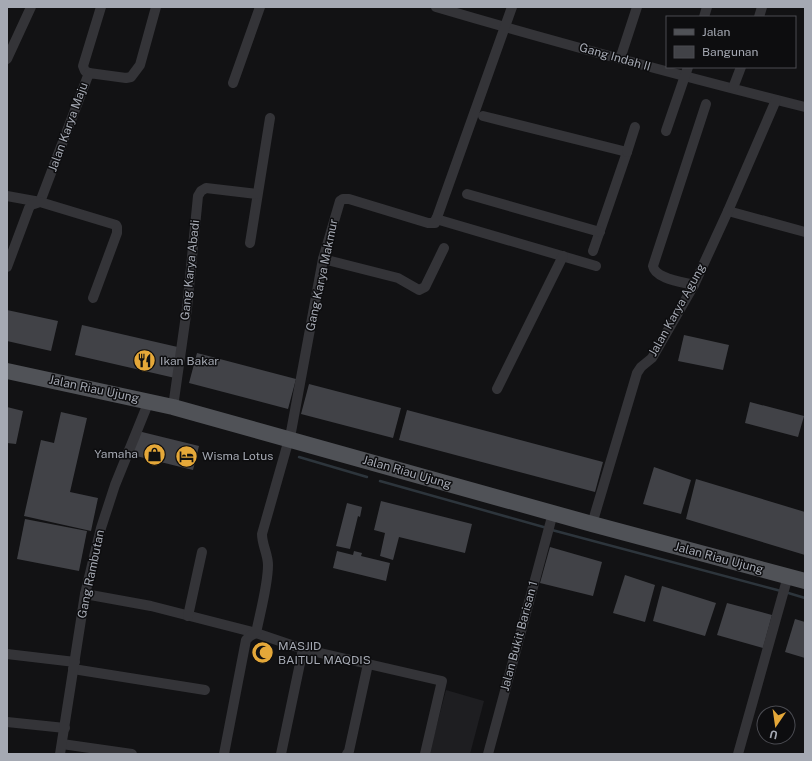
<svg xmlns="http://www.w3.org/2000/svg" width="812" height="761" font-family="'Public Sans',sans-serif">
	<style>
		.built { fill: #1e1e21 }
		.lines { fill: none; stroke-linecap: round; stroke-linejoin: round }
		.stream { stroke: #2d353c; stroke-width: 2.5 }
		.building { fill: #414247 }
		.minor { stroke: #343438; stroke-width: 10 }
		.primary { stroke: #505257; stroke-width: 16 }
		.labels { text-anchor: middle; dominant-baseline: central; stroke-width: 3; stroke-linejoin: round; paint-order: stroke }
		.street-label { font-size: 12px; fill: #a5a9b3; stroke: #0d0d0f }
		.poi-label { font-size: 12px; fill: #a5a9b3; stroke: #0d0d0f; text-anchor: start }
	</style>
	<rect width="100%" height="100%" fill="#121214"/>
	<!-- built -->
	<polygon class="built" points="446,690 484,701 470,754 429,754"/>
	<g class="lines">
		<!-- stream -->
		<g class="stream">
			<polyline points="299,457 367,477"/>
			<polyline points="380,481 547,528"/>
			<polyline points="552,530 781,591"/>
			<polyline points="785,592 805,598"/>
		</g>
	</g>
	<!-- building -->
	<g class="building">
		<polygon points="7,310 58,321 51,351 7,341"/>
		<polygon points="82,325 182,348 175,378 75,355"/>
		<polygon points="684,335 729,345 723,370 678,361"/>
		<polygon points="197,353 296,379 288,409 189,383"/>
		<polygon points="309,384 401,408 393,438 301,414"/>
		<polygon points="750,402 804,416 798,437 745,423"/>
		<polygon points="7,407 23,411 16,444 7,443"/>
		<polygon points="407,410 603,462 595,492 399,440"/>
		<polygon points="61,412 87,418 70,492 98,498 91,531 24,516 41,440 54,443"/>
		<polygon points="138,431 199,446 193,470 132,455"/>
		<polygon points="654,467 691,480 681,514 643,504"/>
		<polygon points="696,479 805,512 805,555 686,519"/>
		<polygon points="381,501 472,524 465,553 399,537 393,560 380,556 385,533 374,530"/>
		<polygon points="347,503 362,507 360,517 358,516 350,549 336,546"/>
		<polygon points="25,519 87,531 79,571 17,559"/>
		<polygon points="550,547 602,562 593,596 540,583"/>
		<polygon points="337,551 353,555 354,551 362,553 361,556 390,563 386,581 333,568"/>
		<polygon points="625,575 655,585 645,622 613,613"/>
		<polygon points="662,586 716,603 705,636 653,621"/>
		<polygon points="727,603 772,615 763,648 717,635"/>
		<polygon points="795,619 805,622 805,658 785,652"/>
	</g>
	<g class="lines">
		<!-- minor -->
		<g class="minor">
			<path d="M436 7C558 43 682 76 805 107"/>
			<polyline points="704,17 707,7"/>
			<polyline points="759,17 762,7"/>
			<polyline points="7,59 31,7"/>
			<polyline points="620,59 637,7"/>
			<polyline points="89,73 85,71 83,66 101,7"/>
			<polyline points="233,83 260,7"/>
			<polyline points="733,88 741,67"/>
			<polyline points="483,116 627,152 593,251"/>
			<polyline points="666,131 688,67"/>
			<polyline points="627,152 635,127"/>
			<polyline points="467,194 600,232"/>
			<polyline points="7,196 40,202 89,73 126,78 131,77 140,65 156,7"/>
			<polyline points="728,211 805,232"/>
			<polyline points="436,219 596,266"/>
			<polyline points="250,243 270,118"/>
			<polyline points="323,259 398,278 419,290 425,287 444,248"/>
			<polyline points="7,267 29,208 31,205 40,202 116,225 117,227 117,233 93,298"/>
			<path d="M694 285C683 282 655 279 653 266L706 104"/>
			<polyline points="497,389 563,256"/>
			<polyline points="173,407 187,308 198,196 201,191 206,188 257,194"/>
			<polyline points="592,524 637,373 641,367 652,358 694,285 728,211 776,100"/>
			<polyline points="85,594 151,606 256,633 303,649 442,681 425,754"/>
			<polyline points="188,616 202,552"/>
			<polyline points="7,654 75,662"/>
			<polyline points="73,669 205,690"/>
			<polyline points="7,722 65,728"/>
			<polyline points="62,744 132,754"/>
			<polyline points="60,754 85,594 101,528 115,485 149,401"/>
			<path d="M224 754 246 640 250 636 256 633C260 613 268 585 268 565 268 554 262 545 262 534L291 432 323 259 340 201 343 199H349L428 223H435L512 7"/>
			<polyline points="281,754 303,649"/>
			<polyline points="347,754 349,751 368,664"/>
			<polyline points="488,754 553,513"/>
			<polyline points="738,754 788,576"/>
		</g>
		<!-- primary -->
		<polyline class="primary" points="7,371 173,407 592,524 805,581"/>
	</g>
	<!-- icons -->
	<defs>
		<symbol id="restaurant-disc" viewBox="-11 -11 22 22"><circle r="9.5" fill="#e5a839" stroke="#0d0d0f"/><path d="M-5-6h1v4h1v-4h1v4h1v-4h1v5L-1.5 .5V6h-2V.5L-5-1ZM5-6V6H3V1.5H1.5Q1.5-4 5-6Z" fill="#111"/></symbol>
		<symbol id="shop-disc" viewBox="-11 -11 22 22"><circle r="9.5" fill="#e5a839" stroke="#0d0d0f"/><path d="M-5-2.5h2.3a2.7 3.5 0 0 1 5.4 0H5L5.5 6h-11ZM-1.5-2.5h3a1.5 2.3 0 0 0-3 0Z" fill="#111"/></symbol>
		<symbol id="hotel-disc" viewBox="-11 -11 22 22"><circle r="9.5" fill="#e5a839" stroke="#0d0d0f"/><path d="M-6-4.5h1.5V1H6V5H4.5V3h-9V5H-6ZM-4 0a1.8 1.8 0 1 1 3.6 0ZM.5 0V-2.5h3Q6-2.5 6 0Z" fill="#111"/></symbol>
		<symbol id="mosque-disc" viewBox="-11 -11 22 22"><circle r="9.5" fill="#e5a839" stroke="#0d0d0f"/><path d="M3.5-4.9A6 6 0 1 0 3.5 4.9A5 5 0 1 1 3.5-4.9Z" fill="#111"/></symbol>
	</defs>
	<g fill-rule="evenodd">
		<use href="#restaurant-disc" x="132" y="348" width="25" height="25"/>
		<use href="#shop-disc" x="142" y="442" width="25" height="25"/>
		<use href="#hotel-disc" x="174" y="444" width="25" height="25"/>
		<use href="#mosque-disc" x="250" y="640" width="25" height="25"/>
	</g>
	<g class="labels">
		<!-- street labels -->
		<g class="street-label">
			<text transform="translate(615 57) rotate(16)">Gang Indah II</text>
			<text transform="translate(68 127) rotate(-70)">Jalan Karya Maju</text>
			<text transform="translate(190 270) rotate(-84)">Gang Karya Abadi</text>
			<text transform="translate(322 275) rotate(-78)">Gang Karya Makmur</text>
			<text transform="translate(677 310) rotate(-61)">Jalan Karya Agung</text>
			<text transform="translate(94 389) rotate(12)">Jalan Riau Ujung</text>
			<text transform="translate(407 472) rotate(16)">Jalan Riau Ujung</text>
			<text transform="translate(719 558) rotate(15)">Jalan Riau Ujung</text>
			<text transform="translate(91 574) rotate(-78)">Gang Rambutan</text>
			<text transform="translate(519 636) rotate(-75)">Jalan Bukit Barisan 1</text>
		</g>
		<!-- poi labels -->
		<g class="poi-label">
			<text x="160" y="361">Ikan Bakar</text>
			<text x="138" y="454" text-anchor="end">Yamaha</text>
			<text x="202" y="456">Wisma Lotus</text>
			<text x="278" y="646">MASJID<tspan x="278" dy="14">BAITUL MAQDIS</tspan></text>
		</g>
	</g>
	<!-- border -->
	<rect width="812" height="761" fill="none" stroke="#a5a9b3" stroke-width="16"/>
	<!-- legend -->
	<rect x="666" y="16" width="130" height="52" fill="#0d0d0f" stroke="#4a4b51"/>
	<rect x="674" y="29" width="20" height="6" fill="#505257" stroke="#4a4b51"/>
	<text x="702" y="36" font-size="12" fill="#a5a9b3">Jalan</text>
	<rect x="674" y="46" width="20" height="12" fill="#414247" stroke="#4a4b51"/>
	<text x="702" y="56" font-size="12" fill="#a5a9b3">Bangunan</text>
	<!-- north arrow -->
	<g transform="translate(776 725) rotate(193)"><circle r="19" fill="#0d0d0f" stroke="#4a4b51"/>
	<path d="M0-3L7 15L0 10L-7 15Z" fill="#e5a839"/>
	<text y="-6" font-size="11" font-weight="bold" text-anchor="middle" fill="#a5a9b3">U</text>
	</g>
</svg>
